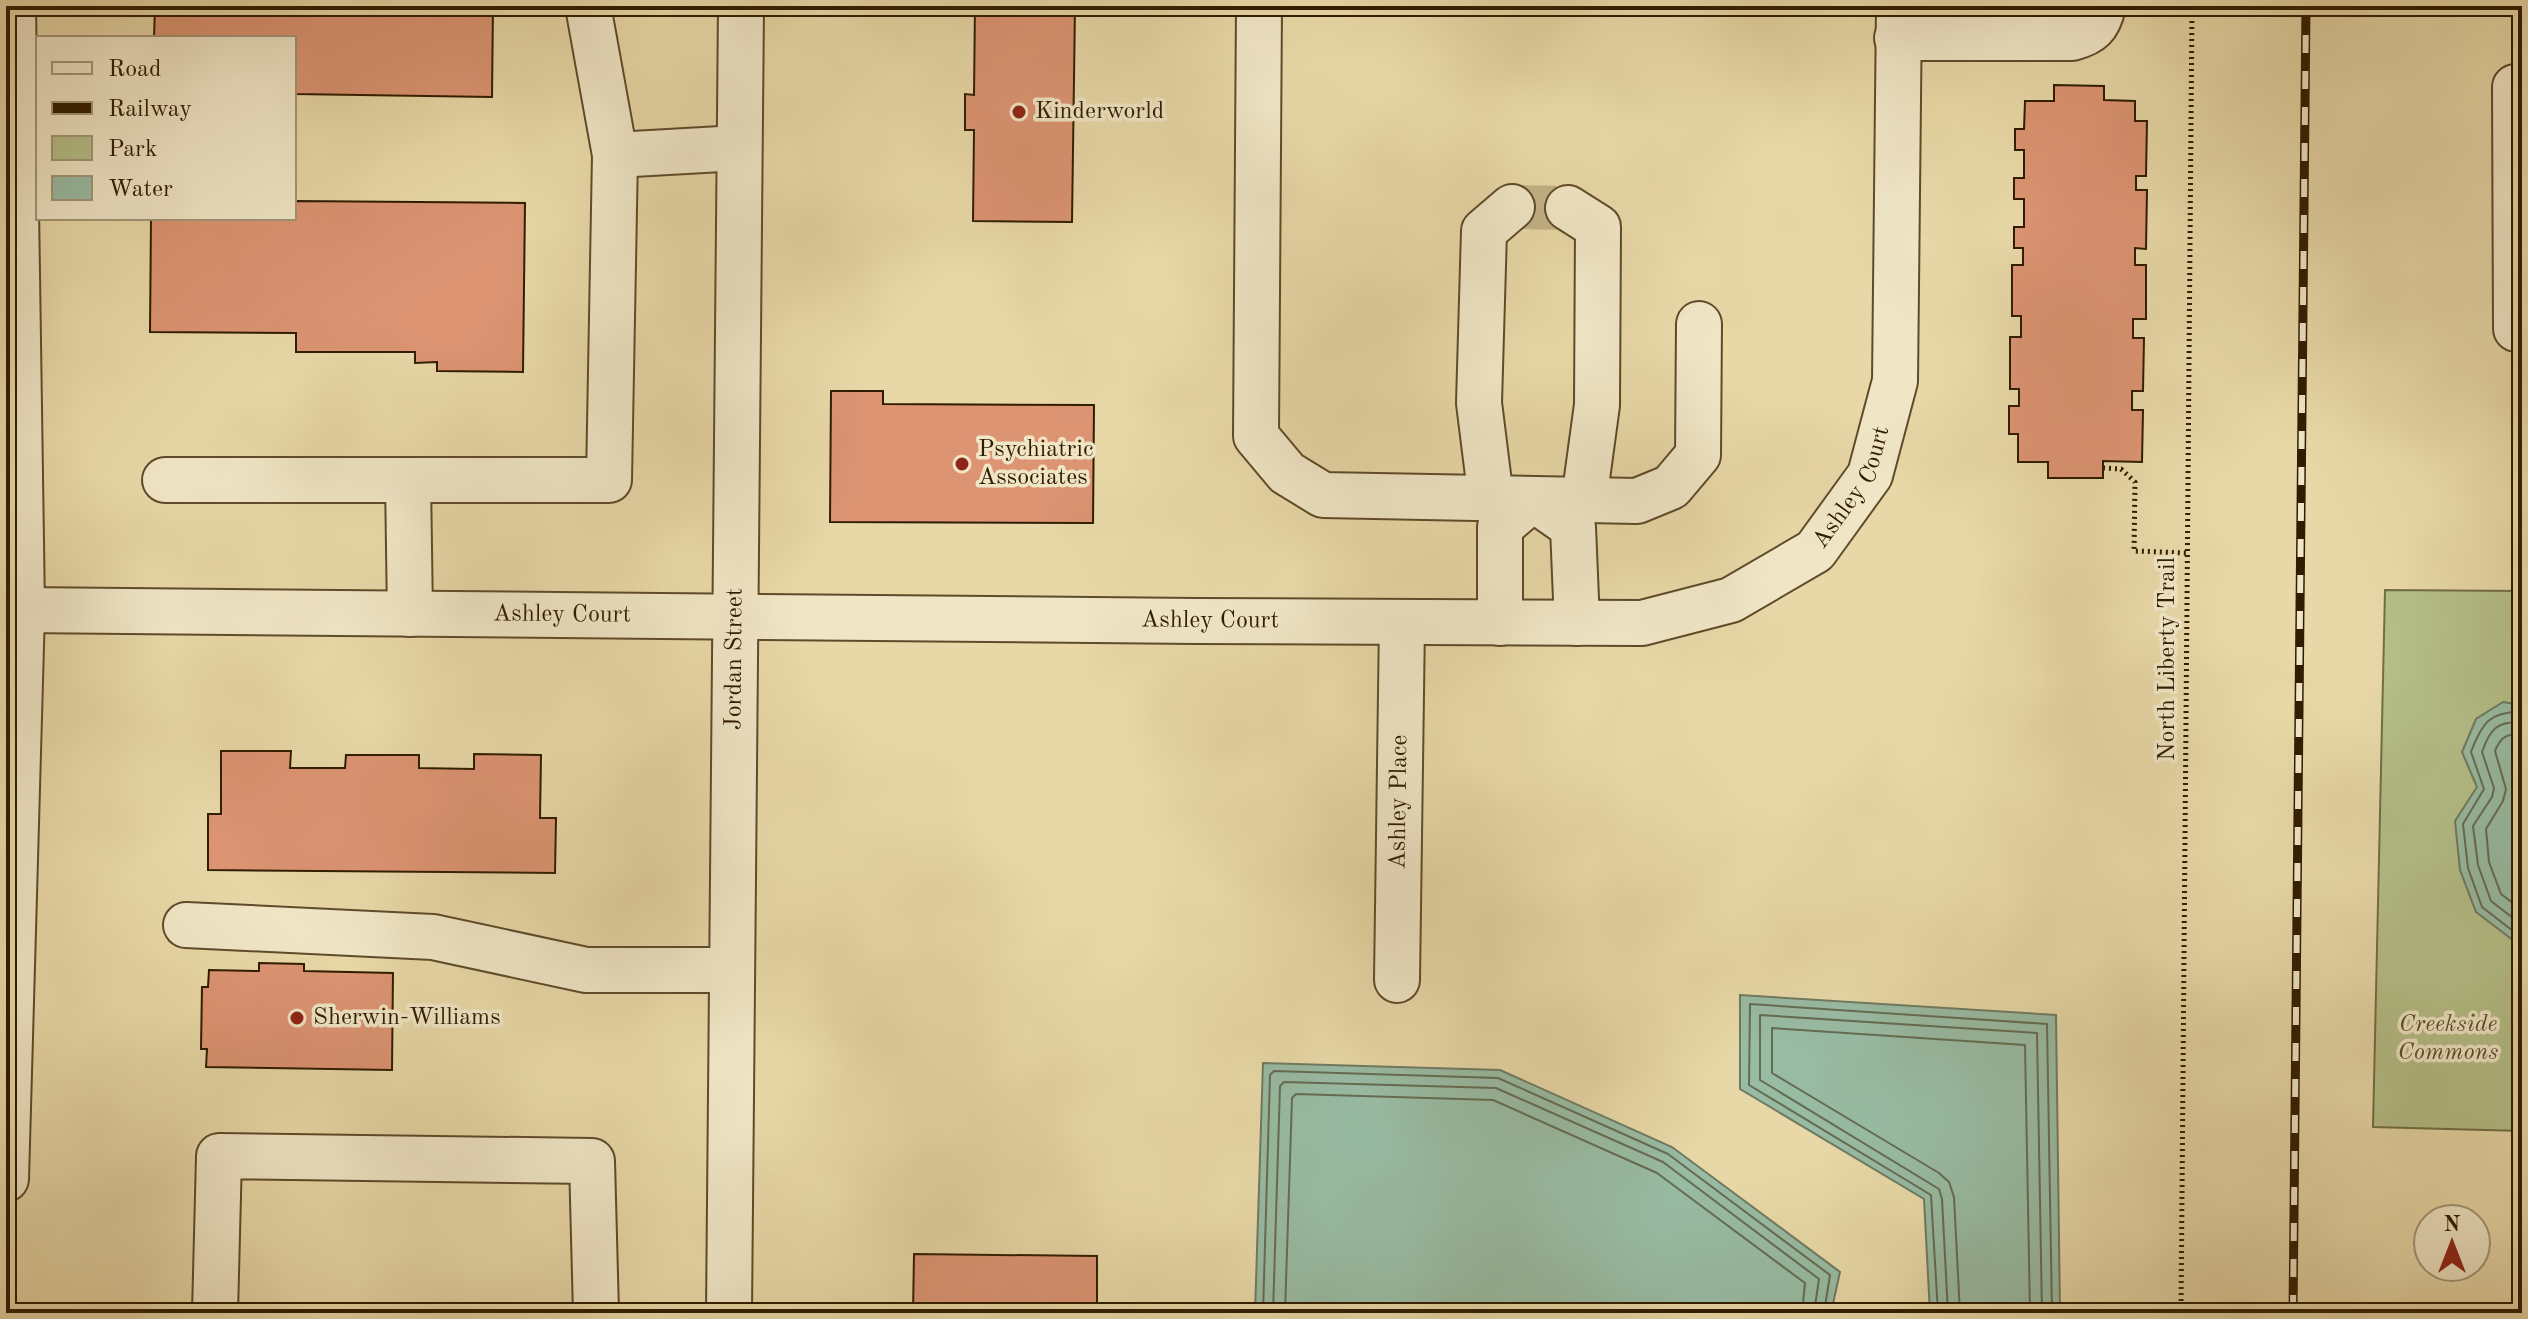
<svg xmlns="http://www.w3.org/2000/svg" width="2528" height="1319" font-family="'Old Standard TT',serif">
	<style>
		.green { fill: #b5bf88; stroke: #726e44; stroke-width: 2 }
		.water { fill: #98bba3; stroke: #6e7b62; stroke-width: 2 }
		.lines { fill: none; stroke-linecap: round; stroke-linejoin: round }
		.shore { stroke: #646c52; stroke-width: 2 }
		.building { fill: #dc9473; stroke: #301c00; stroke-width: 2 }
		.minor-tunnel { stroke: #c3b286; stroke-width: 44; stroke-dasharray: 44 22; stroke-linecap: butt }
		.minor-casing { stroke: #5e4b2a; stroke-width: 48 }
		.path { stroke: #301c00; stroke-width: 5; stroke-dasharray: 2 4; stroke-linecap: butt }
		.minor { stroke: #f0e6c6; stroke-width: 44 }
		.rail-casing { stroke: #301c00; stroke-width: 9 }
		.rail { stroke: #f0e6c6; stroke-width: 6; stroke-dasharray: 18; stroke-linecap: butt }
		.poi-dot { fill: #8f2418; stroke: #f0e6c6; stroke-width: 3 }
		.labels { text-anchor: middle; dominant-baseline: central; stroke-width: 7; stroke-linejoin: round; paint-order: stroke }
		.poi-label { font-size: 24px; fill: #301c00; stroke: #f0e6c6; text-anchor: start }
		.street-label { font-size: 24px; fill: #301c00; stroke: #f0e6c6 }
		.park-label { font-size: 24px; font-style: italic; fill: #584d29; stroke: #f0e6c6 }
	</style>
	<rect width="100%" height="100%" fill="#e8d8a7"/>
	<filter id="stains"><feTurbulence type="fractalNoise" baseFrequency=".0025" numOctaves="4"/><feColorMatrix values="0 0 0 0 .2 0 0 0 0 .09 0 0 0 0 .02 0 0 0 .5 -.17"/></filter>
	<radialGradient id="worn" r=".72"><stop offset=".6" stop-color="#630" stop-opacity="0"/><stop offset="1" stop-color="#630" stop-opacity=".3"/></radialGradient>
	<!-- green -->
	<polygon class="green" points="2385,590 2522,591 2522,1131 2373,1127"/>
	<!-- water -->
	<g class="water">
		<polygon points="2503,702 2522,705 2522,947 2476,912 2460,870 2455,821 2477,787 2462,752 2476,719"/>
		<polygon points="1740,995 2056,1015 2060,1313 1930,1313 1924,1199 1740,1089"/>
		<polygon points="1263,1063 1500,1070 1672,1147 1840,1272 1831,1313 1255,1313"/>
	</g>
	<g class="lines">
		<!-- shore -->
		<g class="shore">
			<path d="M2522 712C2490 711 2482 723 2471 752L2484 789 2463 824 2468 868 2482 907 2522 938"/>
			<path d="M2522 722C2497 721 2490 729 2482 752L2494 788 2492 797 2473 826 2478 865 2491 901 2522 925"/>
			<path d="M2522 734C2507 734 2501 736 2495 751L2506 789 2503 801 2486 829 2489 862 2501 894 2522 910"/>
			<polyline points="1263,1313 1270,1075 1274,1071 1498,1078 1668,1154 1830,1275 1824,1313"/>
			<polyline points="1273,1313 1280,1086 1284,1082 1496,1088 1663,1162 1819,1279 1814,1313"/>
			<polyline points="1285,1313 1292,1098 1296,1094 1493,1100 1657,1173 1805,1283 1802,1313"/>
			<polyline points="1938,1313 1931,1195 1749,1085 1750,1004 2047,1024 2052,1313"/>
			<polyline points="1948,1313 1942,1199 1939,1189 1760,1080 1760,1015 2037,1033 2042,1313"/>
			<polyline points="1960,1313 1954,1197 1949,1182 1939,1173 1772,1073 1772,1028 2025,1045 2030,1313"/>
		</g>
	</g>
	<!-- building -->
	<g class="building">
		<polygon points="155,6 493,6 492,97 294,94 294,38 154,38"/>
		<polygon points="975,6 1075,6 1072,222 973,221 974,130 965,130 965,94 974,95"/>
		<polygon points="2054,85 2104,86 2104,100 2135,101 2135,121 2147,121 2146,176 2136,176 2136,190 2147,190 2146,249 2135,248 2135,265 2146,265 2146,319 2133,319 2133,338 2144,338 2143,391 2132,391 2132,410 2143,410 2142,462 2103,461 2103,478 2048,478 2048,462 2018,462 2018,434 2009,434 2009,406 2019,406 2019,389 2010,389 2010,337 2021,337 2021,316 2012,316 2012,265 2023,265 2023,248 2014,248 2014,227 2024,227 2024,199 2014,199 2014,178 2024,178 2024,150 2015,150 2015,129 2024,129 2025,101 2054,101"/>
		<polygon points="294,201 525,203 523,372 437,371 437,362 415,363 415,352 296,352 296,333 150,332 151,218 294,218"/>
		<polygon points="831,391 883,391 883,404 1094,405 1093,523 830,522"/>
		<polygon points="221,751 291,751 290,768 345,768 346,755 419,755 419,768 474,769 474,754 541,755 540,818 556,818 555,873 208,870 208,814 221,814"/>
		<polygon points="259,963 304,964 304,971 393,973 392,1070 206,1067 207,1049 201,1049 202,987 208,987 209,970 259,971"/>
		<polygon points="914,1254 1097,1256 1097,1313 913,1313"/>
	</g>
	<g class="lines">
		<!-- minor-tunnel -->
		<polyline class="minor-tunnel" points="1512,207 1568,208"/>
		<defs>
			<g id="minor">
				<polyline points="1259,6 1256,436 1287,473 1323,495 1637,501 1671,487 1698,455 1699,324"/>
				<path d="M1897 38H2072C2091 33 2099 26 2103 6"/>
				<polyline points="2522,87 2515,87 2516,329 2522,329"/>
				<polyline points="615,155 739,148"/>
				<polyline points="1568,208 1598,227 1597,405 1584,500"/>
				<polyline points="165,480 408,480"/>
				<polyline points="1491,499 1479,403 1484,231 1512,207"/>
				<path id="s1" d="M22 610 1196 621 1642 623 1731 600 1815 551 1870 475 1895 381 1899 6"/>
				<polyline points="410,614 408,480 609,480 615,155 588,6"/>
				<polyline points="1500,623 1500,527 1533,499 1573,527 1577,623"/>
				<polyline points="186,925 433,937 586,970 731,970"/>
				<path id="s2" d="M1397 980 1402 622"/>
				<polyline points="6,1179 22,610 13,6"/>
				<polyline points="215,1313 219,1156 592,1161 596,1313"/>
				<path id="s3" d="M729 1313 741 6"/>
			</g>
		</defs>
		<!-- minor casing -->
		<use href="#minor" class="minor-casing"/>
		<!-- path -->
		<g class="path">
			<polyline points="2103,468 2121,469 2135,482 2134,551 2187,553"/>
			<polyline points="2181,1313 2192,6"/>
		</g>
		<!-- minor -->
		<use href="#minor" class="minor"/>
		<defs>
			<polyline id="rail" points="2293,1313 2306,6"/>
		</defs>
		<!-- rail casing -->
		<use href="#rail" class="rail-casing"/>
		<!-- rail -->
		<use href="#rail" class="rail"/>
	</g>
	<!-- markers -->
	<g class="poi-dot">
		<circle cx="1019" cy="112" r="8"/>
		<circle cx="962" cy="464" r="8"/>
		<circle cx="297" cy="1018" r="8"/>
	</g>
	<g class="labels">
		<!-- poi labels -->
		<g class="poi-label">
			<text x="1035" y="112">Kinderworld</text>
			<text x="978" y="450">Psychiatric<tspan x="978" dy="28">Associates</tspan></text>
			<text x="313" y="1018">Sherwin-Williams</text>
		</g>
		<!-- street labels -->
		<g class="street-label">
			<text stroke="none"><textPath href="#s1" startOffset="1884">Ashley Court</textPath></text>
			<text stroke="none"><textPath href="#s1" startOffset="540">Ashley Court</textPath></text>
			<text stroke="none"><textPath href="#s1" startOffset="1188">Ashley Court</textPath></text>
			<text stroke="none"><textPath href="#s3" startOffset="654">Jordan Street</textPath></text>
			<text transform="translate(2168 659) rotate(-90)">North Liberty Trail</text>
			<text stroke="none"><textPath href="#s2" startOffset="178">Ashley Place</textPath></text>
		</g>
		<!-- park labels -->
		<g class="park-label">
			<text x="2448" y="1025">Creekside<tspan x="2448" dy="28">Commons</tspan></text>
		</g>
	</g>
	<!-- margin -->
	<rect width="2528" height="1319" fill="none" stroke="#e8d8a7" stroke-width="32"/>
	<rect x="8" y="8" width="2512" height="1303" fill="none" stroke="#301c00" stroke-width="4"/>
	<rect x="16" y="16" width="2496" height="1287" fill="none" stroke="#301c00" stroke-width="2"/>
	<!-- legend -->
	<rect x="36" y="36" width="260" height="184" fill="#f0e6c6" stroke="#a39577" stroke-width="2"/>
	<rect x="52" y="62" width="40" height="12" fill="#f0e6c6" stroke="#a39577" stroke-width="2"/>
	<text x="108" y="76" font-size="24" fill="#301c00">Road</text>
	<rect x="52" y="102" width="40" height="12" fill="#301c00" stroke="#a39577" stroke-width="2"/>
	<text x="108" y="116" font-size="24" fill="#301c00">Railway</text>
	<rect x="52" y="136" width="40" height="24" fill="#b5bf88" stroke="#a39577" stroke-width="2"/>
	<text x="108" y="156" font-size="24" fill="#301c00">Park</text>
	<rect x="52" y="176" width="40" height="24" fill="#98bba3" stroke="#a39577" stroke-width="2"/>
	<text x="108" y="196" font-size="24" fill="#301c00">Water</text>
	<!-- north arrow -->
	<g transform="translate(2452 1243)"><circle r="38" fill="#f0e6c6" stroke="#a39577" stroke-width="2"/>
	<path d="M0-6L14 30L0 20L-14 30Z" fill="#8f2418"/>
	<text y="-12" font-size="22" font-weight="bold" text-anchor="middle" fill="#301c00">N</text>
	</g>
	<rect width="100%" height="100%" filter="url(#stains)"/>
	<rect width="100%" height="100%" fill="url(#worn)"/>
</svg>
